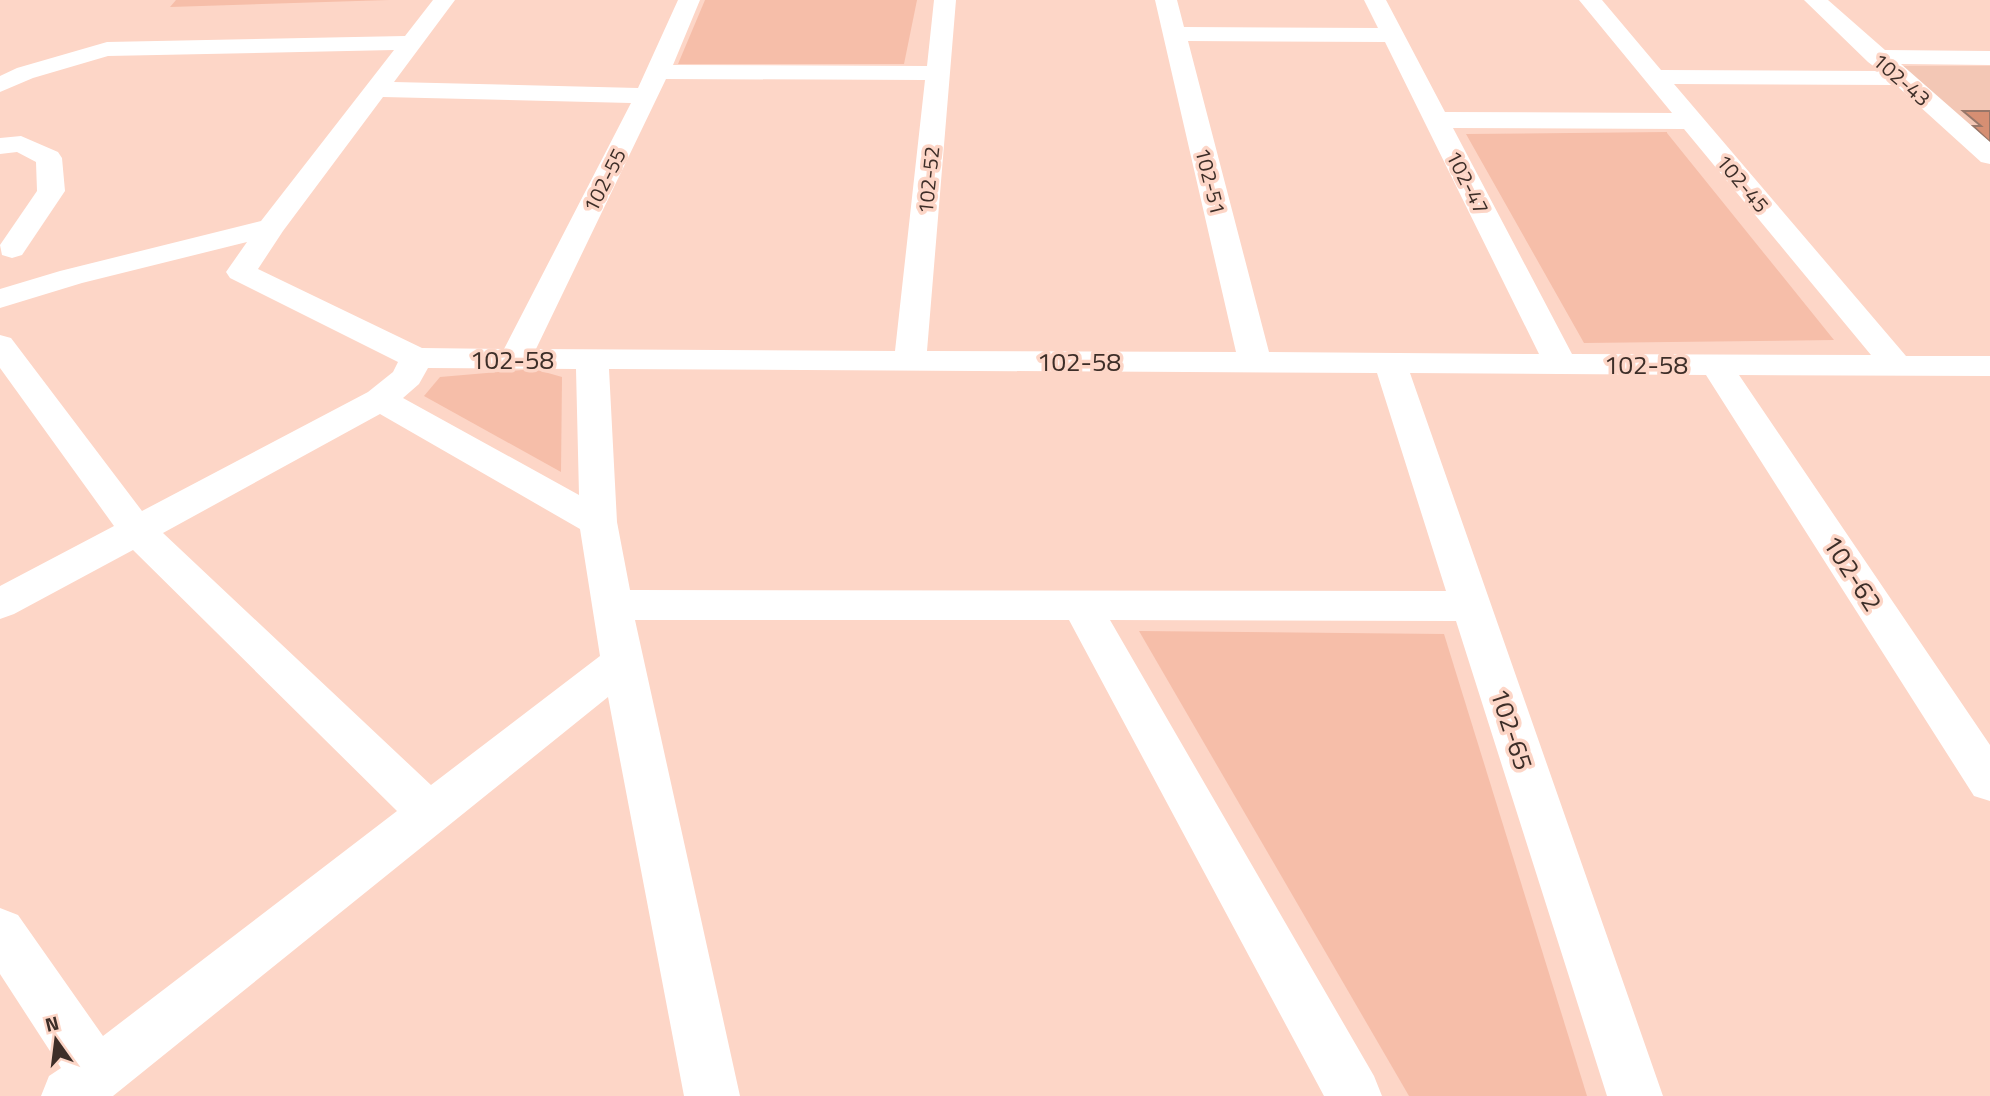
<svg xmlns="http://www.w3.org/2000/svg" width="1990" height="1096" font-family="'Titillium Web',sans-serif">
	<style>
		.built { fill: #f3c7b5 }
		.green { fill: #f6bea9 }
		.building { fill: #d68f73; stroke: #987668; stroke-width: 2 }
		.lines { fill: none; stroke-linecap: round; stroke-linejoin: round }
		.street { fill: #fff; fill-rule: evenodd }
		.labels { text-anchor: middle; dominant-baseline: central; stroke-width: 7; stroke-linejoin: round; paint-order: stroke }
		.far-street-label { font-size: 21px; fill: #3d2e28; stroke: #fdd6c7 }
		.street-label { font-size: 26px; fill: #3d2e28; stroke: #fdd6c7 }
	</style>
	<rect width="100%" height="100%" fill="#fdd6c7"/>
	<!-- built -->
	<polygon class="built" points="1901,66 1990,66 1990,145"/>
	<!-- green -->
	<g class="green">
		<polygon points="176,0 389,0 170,7"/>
		<polygon points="705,0 917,0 904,64 678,64"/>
		<polygon points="1667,132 1667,133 1834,340 1584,343 1466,134"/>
		<polygon points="534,369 562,377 561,472 424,396 440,377"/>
		<polygon points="1139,631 1444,634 1587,1096 1409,1096"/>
	</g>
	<!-- building -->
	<polygon class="building" points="1963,111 1990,111 1990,142 1973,126 1981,126"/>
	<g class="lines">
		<!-- street -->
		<g class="street">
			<path d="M433 0H455L394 82 638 88 678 0H700L673 65 927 66 934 0H956L927 351 1236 352 1155 0H1177L1184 27 1378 28 1364 0H1386L1445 112 1672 113 1579 0H1602L1661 70 1880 71 1868 62 1804 0H1828L1885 50 1990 51V65L1901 64 1990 142V164L1981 162 1896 85 1674 84 1906 356H1990V376L1739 375 1990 745V801L1974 796 1706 375 1410 373 1663 1096H1607L1456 621 1110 620 1374 1076 1382 1096H1324L1069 620H635L740 1096H684L608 697 113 1096H41L49 1076 61 1068 0 974V908L18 915 103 1036 397 811 133 550 14 614 0 619V586L114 526 0 368V335L11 338 142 511 368 392 393 372 398 362 230 278 226 272 247 242 82 283 0 308V289L60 271 261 221 394 50 108 56 33 78 0 92V76L17 68 107 42 405 36ZM1188 41 1385 42 1539 354 1269 352ZM666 79 925 80 895 351 536 349ZM383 97 631 103 504 349 422 348 258 269 283 231ZM1453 128 1684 129 1871 355 1572 354ZM428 368 576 369 579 495 403 398 419 384ZM609 369 1377 373 1446 591 630 590 617 522ZM380 414 580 529 600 656 431 785 163 533Z"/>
			<polygon points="21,136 58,152 62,158 65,191 22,255 12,258 2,255 0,245 37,191 36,162 17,152 0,154 0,138"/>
		</g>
	</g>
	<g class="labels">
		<!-- far-street labels -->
		<g class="far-street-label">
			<text transform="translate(1902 79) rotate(41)">102-43</text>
			<text transform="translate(604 180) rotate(-63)">102-55</text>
			<text transform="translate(928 180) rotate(-84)">102-52</text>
			<text transform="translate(1211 181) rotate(76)">102-51</text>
			<text transform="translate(1468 182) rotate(63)">102-47</text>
			<text transform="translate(1743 183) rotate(50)">102-45</text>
		</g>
		<!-- street labels -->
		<g class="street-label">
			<text x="512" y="359">102-58</text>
			<text x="1079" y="361">102-58</text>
			<text x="1646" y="364">102-58</text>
			<text transform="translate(1853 573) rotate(57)">102-62</text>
			<text transform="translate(1512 729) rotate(72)">102-65</text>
		</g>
	</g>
	<!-- north arrow -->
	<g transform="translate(56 1040) rotate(346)" stroke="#fdd6c7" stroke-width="5" paint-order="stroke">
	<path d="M0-5L12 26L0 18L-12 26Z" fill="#3d2e28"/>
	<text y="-10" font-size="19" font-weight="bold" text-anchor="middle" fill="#3d2e28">N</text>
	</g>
</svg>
